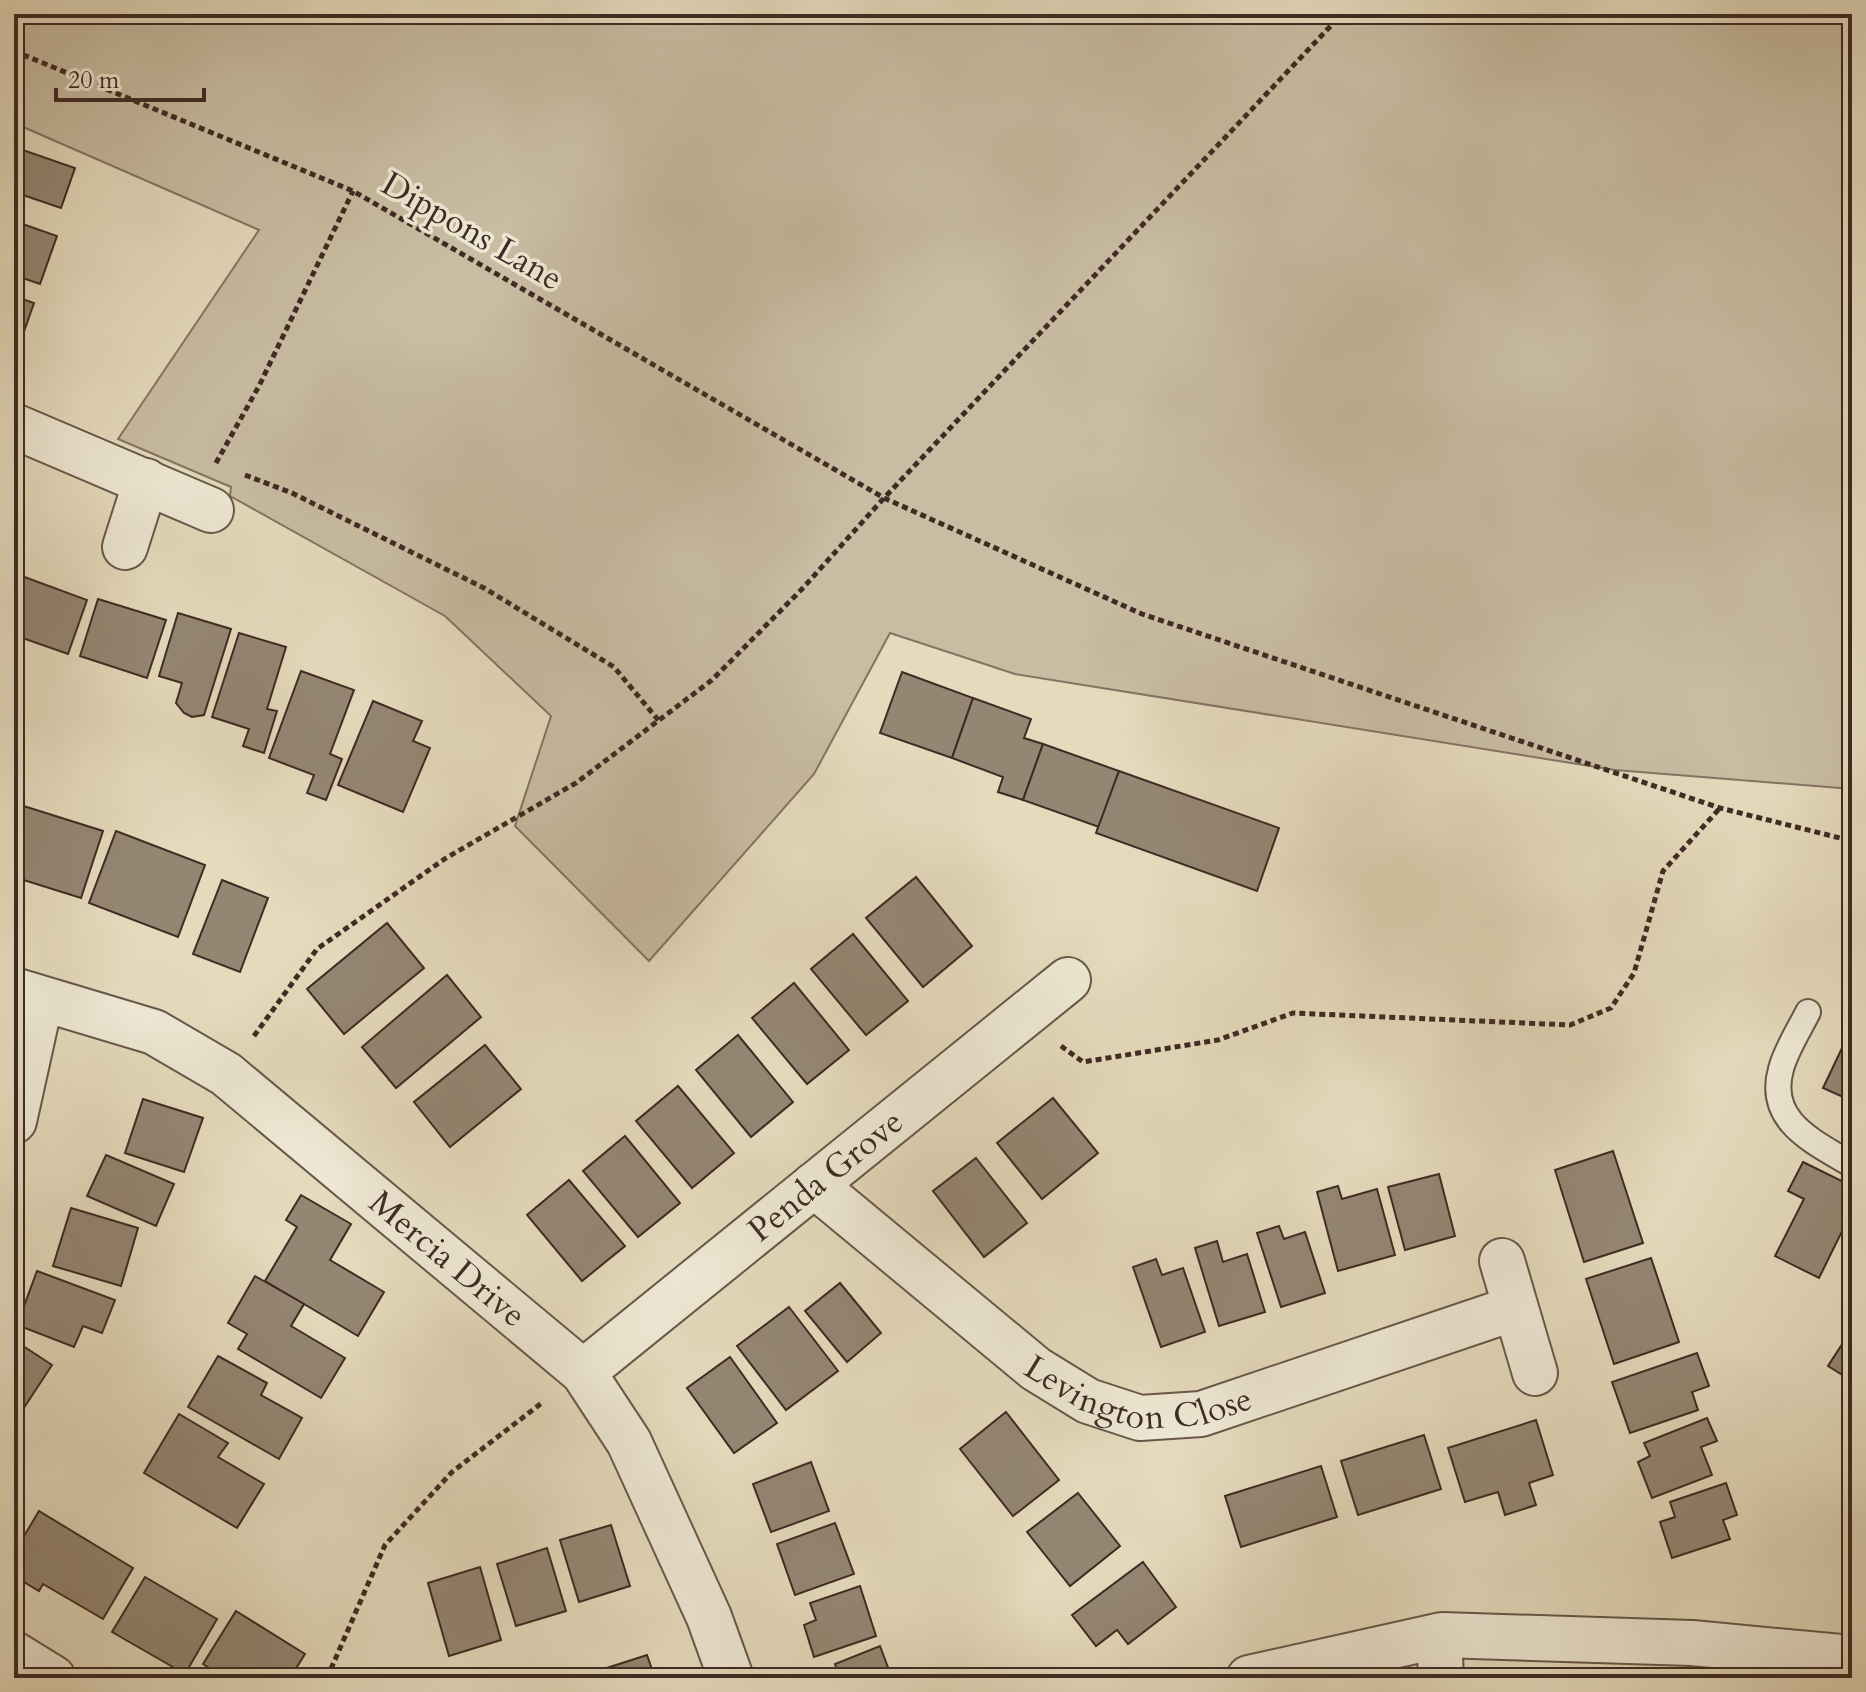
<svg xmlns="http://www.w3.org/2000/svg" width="1866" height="1692" font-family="Cardo,serif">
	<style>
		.green { fill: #c8bca2; stroke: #837463; stroke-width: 2 }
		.building { fill: #948673; stroke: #3e2b24; stroke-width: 2 }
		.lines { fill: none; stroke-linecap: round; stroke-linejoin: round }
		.service-casing { stroke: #68574a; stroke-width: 28 }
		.minor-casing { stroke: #68574a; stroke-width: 48 }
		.tertiary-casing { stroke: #68574a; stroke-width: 48 }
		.path { stroke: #3e2b24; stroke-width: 5; stroke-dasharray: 6 4; stroke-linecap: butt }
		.service { stroke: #ede7d3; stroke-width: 24 }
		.minor { stroke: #ede7d3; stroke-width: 44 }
		.tertiary { stroke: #ede7d3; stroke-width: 44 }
		.labels { text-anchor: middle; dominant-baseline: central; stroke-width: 7; stroke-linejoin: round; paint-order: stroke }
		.street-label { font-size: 34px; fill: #3e2b24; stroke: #ede7d3 }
	</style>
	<rect width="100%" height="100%" fill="#e4dabc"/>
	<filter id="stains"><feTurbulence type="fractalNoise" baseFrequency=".0025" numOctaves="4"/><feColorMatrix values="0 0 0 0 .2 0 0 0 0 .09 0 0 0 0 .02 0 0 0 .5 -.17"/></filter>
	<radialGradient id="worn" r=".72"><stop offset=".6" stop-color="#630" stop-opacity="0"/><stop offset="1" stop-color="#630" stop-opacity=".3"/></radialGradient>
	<!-- green -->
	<polygon class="green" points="14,14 1852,14 1852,789 1615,770 1015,674 890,633 814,774 649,961 515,826 551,716 445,616 230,496 231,487 118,439 259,230 14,123"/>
	<!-- building -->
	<g class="building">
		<polygon points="14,147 75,168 61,208 14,192"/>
		<polygon points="14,221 57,236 40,284 14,275"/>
		<polygon points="14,296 34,303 16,354 14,353"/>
		<polygon points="19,575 87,600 68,654 14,635 14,590"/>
		<polygon points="98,599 166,620 147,678 80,656"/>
		<polygon points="178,613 231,629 204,715 192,717 184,713 176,703 182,683 159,676"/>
		<polygon points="239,633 286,647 267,709 277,711 264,753 243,746 249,729 212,717"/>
		<polygon points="301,671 354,690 330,754 342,759 326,800 307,793 314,775 269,758"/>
		<polygon points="902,672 973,698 952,758 880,733"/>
		<polygon points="973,698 1031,719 1024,738 1043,744 1023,800 998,792 1003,777 952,758"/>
		<polygon points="373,701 422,721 413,741 430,748 403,812 338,785"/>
		<polygon points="1043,744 1119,771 1099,827 1023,800"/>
		<polygon points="1119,771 1279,828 1257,891 1096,833"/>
		<polygon points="14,803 103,831 81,898 14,877"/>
		<polygon points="116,831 205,865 178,937 89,903"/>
		<polygon points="916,877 972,946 923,987 866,918"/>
		<polygon points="222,880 268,898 240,972 193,954"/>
		<polygon points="387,923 424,968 344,1034 307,989"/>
		<polygon points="853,934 908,1001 866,1035 811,969"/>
		<polygon points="447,975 481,1017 396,1088 362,1047"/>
		<polygon points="794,983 849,1050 807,1084 752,1018"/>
		<polygon points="1852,1027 1852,1101 1823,1088"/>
		<polygon points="738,1035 793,1102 751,1137 696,1070"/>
		<polygon points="485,1045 521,1089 450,1147 414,1102"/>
		<polygon points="678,1086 734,1153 692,1188 636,1121"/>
		<polygon points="1053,1098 1098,1153 1042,1199 997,1143"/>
		<polygon points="143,1099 203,1118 184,1172 125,1153"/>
		<polygon points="625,1136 680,1203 638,1237 583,1171"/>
		<polygon points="1613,1151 1643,1243 1584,1262 1555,1170"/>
		<polygon points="106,1155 174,1184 156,1226 87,1196"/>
		<polygon points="976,1158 1027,1223 984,1257 933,1191"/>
		<polygon points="1803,1162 1852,1186 1852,1211 1819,1278 1775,1256 1804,1199 1788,1191"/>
		<polygon points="1439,1174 1455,1236 1405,1250 1388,1187"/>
		<polygon points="569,1180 625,1246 582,1281 527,1215"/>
		<polygon points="1338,1186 1342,1199 1377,1189 1395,1255 1338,1271 1317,1192"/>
		<polygon points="301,1195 351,1224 330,1260 384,1292 358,1336 265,1281 297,1227 286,1220"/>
		<polygon points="71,1208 138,1228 121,1286 53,1266"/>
		<polygon points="1279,1226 1284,1239 1305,1232 1325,1293 1281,1307 1257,1233"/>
		<polygon points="1217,1241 1223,1262 1247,1254 1265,1312 1219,1326 1195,1248"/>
		<polygon points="1651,1258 1679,1342 1614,1364 1586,1279"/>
		<polygon points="1156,1259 1162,1275 1183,1268 1205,1332 1161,1347 1133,1267"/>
		<polygon points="37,1271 115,1300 102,1333 83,1326 74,1347 17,1325"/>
		<polygon points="255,1276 304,1304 291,1326 345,1358 321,1398 238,1349 247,1334 228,1323"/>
		<polygon points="840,1283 881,1333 847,1362 805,1311"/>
		<polygon points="789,1307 838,1371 786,1410 737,1346"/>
		<polygon points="1852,1329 1852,1381 1828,1366"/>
		<polygon points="14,1340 52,1365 14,1423"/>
		<polygon points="1697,1353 1709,1386 1692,1392 1698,1410 1630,1433 1612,1382"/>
		<polygon points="218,1356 267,1383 261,1395 302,1418 279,1459 188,1407"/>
		<polygon points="730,1357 777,1423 734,1453 687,1388"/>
		<polygon points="1006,1412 1059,1480 1013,1516 960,1449"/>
		<polygon points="179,1414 228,1443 218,1457 264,1484 237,1528 144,1473"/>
		<polygon points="1707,1418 1717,1441 1701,1447 1712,1475 1652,1498 1638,1462 1650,1456 1644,1443"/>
		<polygon points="1536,1420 1553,1475 1529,1483 1536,1505 1505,1515 1498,1492 1465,1502 1448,1448"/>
		<polygon points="1424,1435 1441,1489 1358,1515 1341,1461"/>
		<polygon points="811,1462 829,1511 771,1532 753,1484"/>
		<polygon points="1321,1466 1337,1517 1241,1547 1225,1496"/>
		<polygon points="1726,1483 1737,1515 1723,1520 1730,1539 1672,1558 1660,1522 1675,1517 1670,1502"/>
		<polygon points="1078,1493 1120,1546 1070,1586 1027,1532"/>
		<polygon points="39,1511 133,1568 103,1619 43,1584 39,1591 14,1576 14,1553"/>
		<polygon points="835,1523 854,1574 795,1595 777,1544"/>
		<polygon points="611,1525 630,1586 579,1602 560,1540"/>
		<polygon points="547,1548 566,1611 516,1626 497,1564"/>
		<polygon points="1143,1562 1176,1607 1128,1644 1117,1630 1096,1646 1072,1615"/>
		<polygon points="480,1567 501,1640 449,1656 428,1583"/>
		<polygon points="145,1577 217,1619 185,1674 112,1632"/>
		<polygon points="860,1586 876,1636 814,1657 804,1625 816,1620 810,1603"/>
		<polygon points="236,1611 305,1654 290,1678 249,1678 245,1675 243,1678 225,1678 203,1664"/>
		<polygon points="880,1646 892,1678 840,1678 835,1664"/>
		<polygon points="647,1655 655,1678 586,1678 585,1675"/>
	</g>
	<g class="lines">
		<defs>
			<path id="service" d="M1808 1012C1799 1030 1786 1050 1781 1069 1766 1122 1815 1142 1852 1165"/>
			<g id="minor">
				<polyline points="14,426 211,510"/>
				<polyline points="125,547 146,481"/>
				<path id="s1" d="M14 990 154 1032 226 1074 583 1372 629 1442 709 1617 731 1678"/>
				<polyline points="14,1121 41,999"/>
				<path id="s2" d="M814 1185 1036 1369 1088 1401 1140 1418 1201 1414 1515 1308"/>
				<polyline points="1502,1261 1535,1373"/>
				<path id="s3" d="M583 1372 1068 980"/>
				<polyline points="1439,1636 1441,1678"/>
				<polyline points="14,1654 53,1678"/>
			</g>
			<polyline id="tertiary" points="1249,1678 1442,1635 1692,1643 1852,1658"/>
		</defs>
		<!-- service casing -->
		<use href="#service" class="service-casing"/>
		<!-- minor casing -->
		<use href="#minor" class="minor-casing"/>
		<!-- tertiary casing -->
		<use href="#tertiary" class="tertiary-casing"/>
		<!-- path -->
		<g class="path">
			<polyline points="14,51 353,191 884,498 1142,614 1720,808 1852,841"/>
			<polyline points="216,463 259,386 353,191"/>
			<polyline points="245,475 292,493 484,588 614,667 659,721"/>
			<polyline points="254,1036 317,949 446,858 576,783 712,680 802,589 884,498 1342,14"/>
			<polyline points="1061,1046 1083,1062 1218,1040 1293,1013 1570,1025 1611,1008 1634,973 1663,871 1720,808"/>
			<polyline points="327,1678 385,1545 452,1472 543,1402"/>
		</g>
		<!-- service -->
		<use href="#service" class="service"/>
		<!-- minor -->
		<use href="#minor" class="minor"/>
		<!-- tertiary -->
		<use href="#tertiary" class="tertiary"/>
	</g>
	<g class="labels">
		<!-- street labels -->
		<g class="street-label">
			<text transform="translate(472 231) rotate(30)">Dippons Lane</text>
			<text stroke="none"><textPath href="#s3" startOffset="312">Penda Grove</textPath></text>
			<text stroke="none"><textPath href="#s1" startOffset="518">Mercia Drive</textPath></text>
			<text stroke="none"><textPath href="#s2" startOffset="398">Levington Close</textPath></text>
		</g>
	</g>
	<!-- margin -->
	<rect width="1866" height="1692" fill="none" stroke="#e4dabc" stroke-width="48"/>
	<rect x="16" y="16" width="1834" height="1660" fill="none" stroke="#3e2b24" stroke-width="4"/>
	<rect x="24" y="24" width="1818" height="1644" fill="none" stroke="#3e2b24" stroke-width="2"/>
	<!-- scale -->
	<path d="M56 88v12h148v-12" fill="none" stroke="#3e2b24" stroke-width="4"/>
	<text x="68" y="88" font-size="24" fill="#3e2b24" stroke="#ede7d3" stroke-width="6" paint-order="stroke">20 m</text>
	<rect width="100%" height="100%" filter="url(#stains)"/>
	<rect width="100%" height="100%" fill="url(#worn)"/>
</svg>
